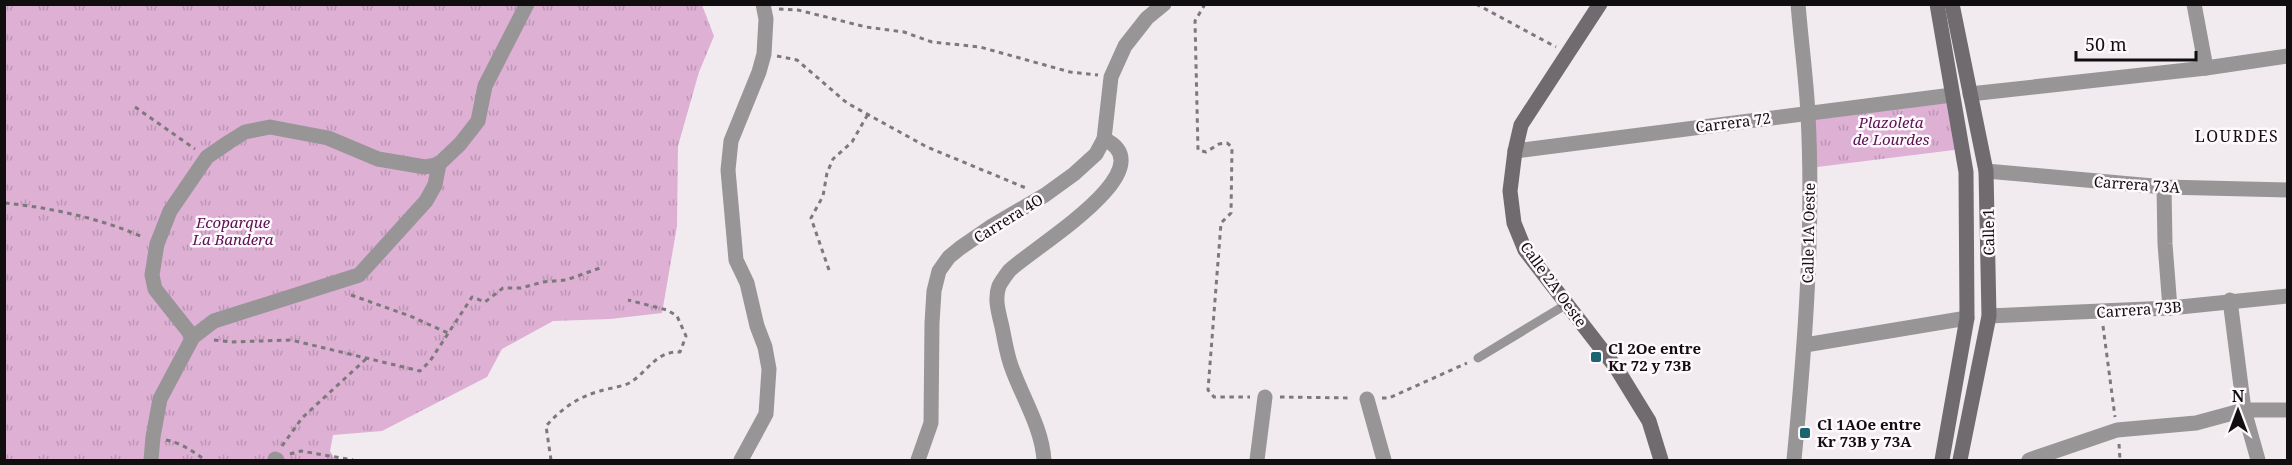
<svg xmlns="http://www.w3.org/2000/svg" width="2292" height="465" font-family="'Noto Serif',serif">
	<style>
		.park { fill: url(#park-tufts) }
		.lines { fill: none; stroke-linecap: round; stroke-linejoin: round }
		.path { stroke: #7c787b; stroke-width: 3; stroke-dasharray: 4.5 4.5; stroke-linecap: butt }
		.lane { stroke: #989597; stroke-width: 9 }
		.street { stroke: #989597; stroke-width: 15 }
		.secondary { stroke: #6f6b6e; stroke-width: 15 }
		.poi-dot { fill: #196470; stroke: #fff8fd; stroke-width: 2 }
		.labels { text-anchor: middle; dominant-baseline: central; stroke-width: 5; stroke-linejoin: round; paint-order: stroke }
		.street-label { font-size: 15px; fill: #100e0f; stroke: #fff8fd }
		.park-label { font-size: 15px; font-style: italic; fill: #591251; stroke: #fff8fd }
		.poi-label { font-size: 15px; font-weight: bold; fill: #100e0f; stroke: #fff8fd; text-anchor: start }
		.neighbourhood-label { font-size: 16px; letter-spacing: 1.5px; fill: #100e0f; stroke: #fff8fd }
	</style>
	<defs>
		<pattern id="park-tufts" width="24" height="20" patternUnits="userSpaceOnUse" patternTransform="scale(1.5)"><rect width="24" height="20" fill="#ddb0d4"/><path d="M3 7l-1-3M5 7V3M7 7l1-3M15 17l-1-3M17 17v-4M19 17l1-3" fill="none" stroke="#bd96b5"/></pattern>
	</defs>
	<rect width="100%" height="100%" fill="#f1ebf0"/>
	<!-- park -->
	<g class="park">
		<polygon points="4,5 702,5 714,36 699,72 678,146 677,226 662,313 610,319 553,321 502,349 487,377 382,431 333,435 330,451 335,460 5,460"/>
		<polygon points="1952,95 1962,149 1809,168 1808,113"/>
	</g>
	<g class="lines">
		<!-- path -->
		<g class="path">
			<polyline points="1205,4 1195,21 1198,150 1206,152 1219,144 1227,143 1232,147 1231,213 1221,223 1208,390 1214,397 1250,397"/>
			<polyline points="1476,4 1556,47"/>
			<polyline points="779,9 798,10 866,27 904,32 932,42 980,47 1070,72 1098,75"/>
			<polyline points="777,56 797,60 847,103 927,147 1026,188"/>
			<polyline points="135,107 195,149"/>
			<path d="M5 203C52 208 99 218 143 237"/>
			<polyline points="829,270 811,218 823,196 827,173 833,159 852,142 868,114"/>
			<polyline points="351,295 410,316 448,333"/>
			<polyline points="2103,326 2115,417"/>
			<polyline points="214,340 231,342 291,340 420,371 430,361 472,297 485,302 503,288 521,288 543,282 566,280 600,268"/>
			<polyline points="1280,397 1352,398"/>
			<polyline points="1382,398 1389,398 1467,363"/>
			<path d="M166 440C181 443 193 451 205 460"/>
			<polyline points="2119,444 2120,460"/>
			<polyline points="282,446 302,418 366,359"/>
			<polyline points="290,454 301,451 353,460"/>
			<path d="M551 460 546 426C561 409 578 397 600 391 609 388 623 387 631 382 649 370 656 351 680 352L686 336 677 316 667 310 628 300"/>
		</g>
		<!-- lane -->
		<polyline class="lane" points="1478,358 1567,304"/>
		<!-- street -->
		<g class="street">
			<polyline points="2194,4 2206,68"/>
			<polyline points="1970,94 2206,68 2288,56"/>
			<polyline points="1515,151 1952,95"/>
			<polyline points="1986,171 2164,187 2288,190"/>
			<polyline points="2164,187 2165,244 2170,308"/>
			<polyline points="2230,300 2244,410 2258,460"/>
			<polyline points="1989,316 2170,308 2288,296"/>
			<polyline points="193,337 155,289 152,275 157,244 170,211 207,157 229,142 245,132 270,127 328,138 378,159 425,167 439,164"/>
			<polyline points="1805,345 1967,318"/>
			<polyline points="1367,399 1384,460"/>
			<polyline points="275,459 277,460"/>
			<polyline points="151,460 153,437 160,399 193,337 214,321 359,275 426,201 435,185 439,164 460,144 478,121 485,86 527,4"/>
			<polyline points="741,460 766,414 769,369 765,347 757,326 747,283 736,260 728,170 731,141 759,72 764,54 766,19 763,4"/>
			<polyline points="918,460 931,423 932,323 934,291 939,271 949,257 960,248 992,226 1045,195 1074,174 1096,154 1104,139 1111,77 1125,46 1147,18 1164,4"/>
			<path d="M1044 460C1042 429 1024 400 1013 371 1007 357 1005 341 1002 327 999 314 994 299 999 286 1001 282 1006 275 1009 271 1029 250 1169 169 1104 139"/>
			<polyline points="1257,460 1265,397"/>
			<path d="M1794 460C1805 346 1814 229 1808 114 1806 77 1801 41 1798 4"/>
			<polyline points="2029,460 2117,430 2196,423 2244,410 2288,410"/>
		</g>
		<!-- secondary -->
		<g class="secondary">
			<polyline points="1600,4 1521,125 1515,151 1510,191 1514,223 1525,250 1617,369 1649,421 1661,460"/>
			<polyline points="1937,4 1966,172 1967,318 1942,460"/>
			<polyline points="1952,4 1986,171 1989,316 1960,460"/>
		</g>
	</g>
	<!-- markers -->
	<g class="poi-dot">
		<rect x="1590" y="351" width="12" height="12" rx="3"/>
		<rect x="1799" y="427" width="12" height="12" rx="3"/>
	</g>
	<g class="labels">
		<!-- street labels -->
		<g class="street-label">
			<text transform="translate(1733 122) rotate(-7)">Carrera 72</text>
			<text transform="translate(2137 184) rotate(4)">Carrera 73A</text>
			<text transform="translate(1008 218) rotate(-32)">Carrera 4O</text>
			<text transform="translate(1988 232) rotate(-91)">Calle 1</text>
			<text transform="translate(1808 233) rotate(-89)">Calle 1A Oeste</text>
			<text transform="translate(1554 284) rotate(54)">Calle 2A Oeste</text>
			<text transform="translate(2139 309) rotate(-4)">Carrera 73B</text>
		</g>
		<!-- park labels -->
		<g class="park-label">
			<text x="1891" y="122">Plazoleta<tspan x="1891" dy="17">de Lourdes</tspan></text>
			<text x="233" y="222">Ecoparque<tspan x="233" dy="17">La Bandera</tspan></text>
		</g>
		<!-- poi labels -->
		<g class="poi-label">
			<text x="1608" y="348">Cl 2Oe entre<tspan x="1608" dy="17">Kr 72 y 73B</tspan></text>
			<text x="1817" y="424">Cl 1AOe entre<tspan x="1817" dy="17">Kr 73B y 73A</tspan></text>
		</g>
		<!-- neighbourhood labels -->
		<g class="neighbourhood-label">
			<text x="2237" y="136">LOURDES</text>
		</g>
	</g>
	<!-- border -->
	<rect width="2292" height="465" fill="none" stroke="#100e0f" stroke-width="12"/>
	<!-- north arrow -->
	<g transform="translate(2238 411)" stroke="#fff8fd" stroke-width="4.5" paint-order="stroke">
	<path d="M0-4.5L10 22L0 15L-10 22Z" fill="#100e0f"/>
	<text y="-9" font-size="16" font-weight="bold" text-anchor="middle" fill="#100e0f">N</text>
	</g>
	<!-- scale -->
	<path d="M2076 51v9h120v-9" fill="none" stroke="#100e0f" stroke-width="3"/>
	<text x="2085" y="51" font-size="18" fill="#100e0f" stroke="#fff8fd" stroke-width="4.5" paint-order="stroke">50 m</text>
</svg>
